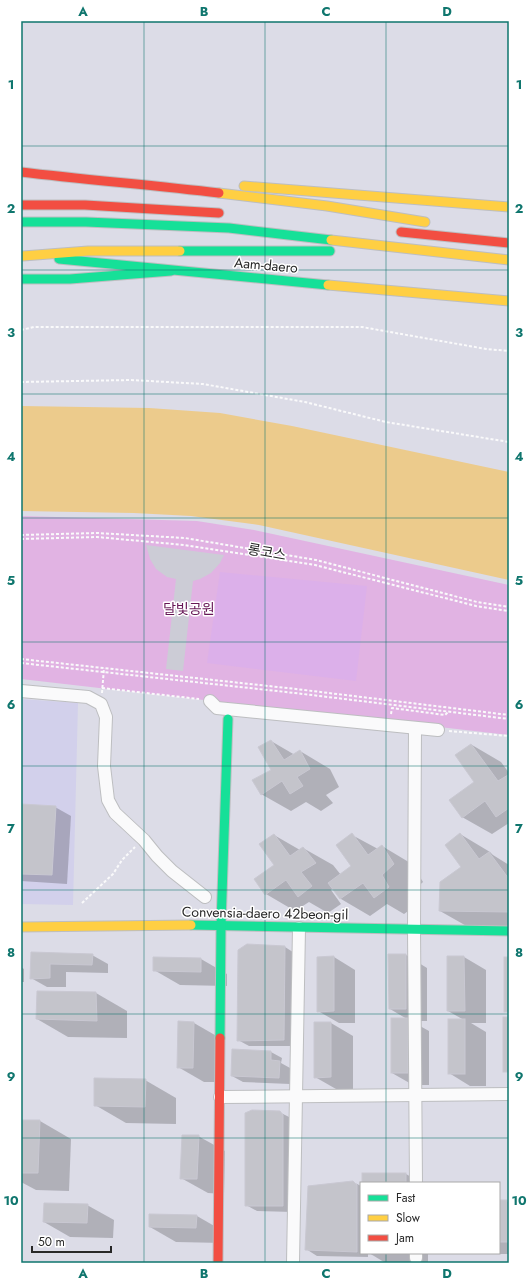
<svg xmlns="http://www.w3.org/2000/svg" width="530" height="1284" font-family="Jost,'Noto Sans KR',sans-serif">
	<style>
		.education { fill: #d2d0eb }
		.green { fill: #e1b3e3 }
		.pitch { fill: #dcb0ea }
		.plaza { fill: #ccccd6 }
		.water { fill: #eccb8c }
		.shadow { fill: #0003 }
		.building { fill: #c4c4cb; stroke: #c9c8d2 }
		.lines { fill: none; stroke-linecap: round; stroke-linejoin: round }
		.street-casing { stroke: #bdbec0; stroke-width: 14 }
		.fast-casing { stroke: #bdbec0; stroke-width: 11 }
		.slow-casing { stroke: #bdbec0; stroke-width: 11 }
		.jam-casing { stroke: #bdbec0; stroke-width: 11 }
		.path { stroke: #fafafb; stroke-width: 2; stroke-dasharray: 3 2; stroke-linecap: butt }
		.street { stroke: #fafafb; stroke-width: 12 }
		.fast { stroke: #16e098; stroke-width: 9 }
		.slow { stroke: #ffcf43; stroke-width: 9 }
		.jam { stroke: #f24e42; stroke-width: 9 }
		.grid { fill: none; stroke: #0f766e; stroke-width: 1; stroke-opacity: 0.55 }
		.labels { text-anchor: middle; dominant-baseline: central; stroke-width: 3; stroke-linejoin: round; paint-order: stroke }
		.street-label { font-size: 14px; fill: #272727; stroke: #fff }
		.park-label { font-size: 14px; fill: #661656; stroke: #fff }
		.neatline { fill: none; stroke: #0f766e; stroke-width: 1.5 }
		.grid-label { font-size: 13px; text-anchor: middle; font-weight: bold; fill: #0f766e }
	</style>
	<rect width="100%" height="100%" fill="#dcdce7"/>
	<!-- education -->
	<polygon class="education" points="21,699 78,703 73,905 21,904"/>
	<!-- green -->
	<polygon class="green" points="21,516 197,521 254,530 509,585 509,735 21,679"/>
	<!-- pitch -->
	<polygon class="pitch" points="220,572 367,586 356,681 207,663"/>
	<!-- plaza -->
	<polygon class="plaza" points="146,545 224,555 220,563 211,573 200,579 193,581 183,671 166,669 176,579 167,577 156,569 150,559"/>
	<!-- water -->
	<polygon class="water" points="21,406 149,408 220,413 292,426 509,472 509,580 259,525 191,516 134,513 21,511"/>
	<!-- shadow -->
	<g class="shadow">
		<polygon points="271,741 295,755 300,751 330,769 339,787 326,795 333,803 321,811 306,802 291,811 261,794 272,770"/>
		<polygon points="472,745 501,762 509,773 509,823 492,834 462,817 475,782"/>
		<polygon points="21,805 55,807 71,816 67,884 21,881"/>
		<polygon points="460,834 490,852 493,855 509,865 509,928 470,928 440,911 462,867"/>
		<polygon points="274,835 300,850 303,848 333,865 341,875 353,866 352,835 378,849 382,846 412,864 423,882 411,893 418,904 404,914 387,904 370,916 341,899 333,888 331,890 341,904 328,913 309,902 295,911 266,894 275,865"/>
		<polygon points="285,947 296,954 294,1046 249,1046 238,1040"/>
		<polygon points="32,953 92,955 108,964 108,973 66,972 66,987 47,987 31,978"/>
		<polygon points="406,955 427,968 427,1021 411,1021 429,1031 429,1085 413,1085 392,1073 407,1019 390,1009"/>
		<polygon points="334,957 355,970 355,1023 339,1023 318,1011"/>
		<polygon points="448,957 464,957 486,970 486,1023 471,1023 486,1032 486,1086 470,1086 449,1073 464,1020 448,1011"/>
		<polygon points="201,959 227,974 227,986 180,985 154,970"/>
		<polygon points="21,967 24,969 24,982 21,982"/>
		<polygon points="38,992 96,993 127,1011 127,1038 68,1037 37,1019"/>
		<polygon points="194,1023 220,1038 219,1082 204,1082 178,1067"/>
		<polygon points="331,1023 353,1036 353,1089 336,1089 315,1077"/>
		<polygon points="271,1052 282,1058 281,1063 290,1068 290,1084 243,1082 232,1076"/>
		<polygon points="145,1080 176,1098 176,1124 126,1123 95,1105"/>
		<polygon points="279,1112 291,1118 293,1212 257,1211 246,1205"/>
		<polygon points="21,1121 40,1121 71,1139 69,1191 36,1190 21,1182"/>
		<polygon points="198,1136 225,1151 224,1194 208,1193 181,1178"/>
		<polygon points="363,1174 406,1174 422,1183 363,1183"/>
		<polygon points="353,1182 361,1186 361,1253 368,1253 368,1257 317,1256 306,1249"/>
		<polygon points="499,1201 509,1202 509,1254 454,1254 452,1253 499,1253"/>
		<polygon points="87,1205 114,1220 113,1238 70,1237 44,1222"/>
		<polygon points="197,1216 223,1231 223,1243 176,1242 150,1227"/>
		<polygon points="369,1253 428,1253 428,1262 384,1262"/>
	</g>
	<!-- building -->
	<g class="building">
		<polygon points="271,740 284,760 300,750 310,769 297,777 303,786 290,794 282,781 261,795 252,780 271,770 258,747"/>
		<polygon points="471,744 498,781 508,775 509,776 509,808 496,817 485,801 462,818 449,800 474,782 455,755"/>
		<polygon points="21,804 56,806 52,875 21,874"/>
		<polygon points="352,833 368,855 382,845 394,864 382,875 389,887 374,898 363,883 340,899 328,883 351,866 336,845"/>
		<polygon points="460,833 479,859 489,852 509,879 509,912 439,911 440,882 461,867 445,845"/>
		<polygon points="274,834 290,856 303,847 316,863 301,872 312,886 298,897 286,880 265,895 254,879 274,865 259,844"/>
		<polygon points="247,944 285,946 284,1040 237,1041 238,950"/>
		<polygon points="31,952 93,954 92,965 50,964 50,978 30,979"/>
		<polygon points="388,954 406,954 406,1009 389,1009"/>
		<polygon points="334,956 334,1011 317,1012 317,957"/>
		<polygon points="447,956 464,956 465,1011 447,1011"/>
		<polygon points="153,957 201,958 201,972 153,971"/>
		<rect x="504" y="957" width="5" height="55"/>
		<polygon points="37,991 96,992 97,1021 36,1019"/>
		<rect x="503" y="1017" width="6" height="55"/>
		<rect x="391" y="1018" width="17" height="55"/>
		<rect x="448" y="1019" width="17" height="55"/>
		<polygon points="178,1021 194,1022 193,1068 177,1068"/>
		<polygon points="314,1022 331,1022 331,1077 314,1078"/>
		<polygon points="232,1049 271,1051 271,1060 280,1061 279,1078 231,1076"/>
		<polygon points="94,1078 146,1079 145,1107 94,1106"/>
		<polygon points="252,1110 280,1111 283,1115 283,1206 245,1206 245,1113"/>
		<polygon points="21,1120 40,1120 38,1173 21,1173"/>
		<polygon points="182,1135 199,1135 197,1179 180,1179"/>
		<rect x="362" y="1173" width="44" height="10"/>
		<polygon points="353,1181 357,1185 357,1252 305,1250 308,1186"/>
		<polygon points="499,1200 507,1200 508,1242 499,1242"/>
		<polygon points="44,1203 88,1204 87,1223 43,1222"/>
		<polygon points="149,1214 197,1215 196,1228 149,1227"/>
	</g>
	<g class="lines">
		<defs>
			<g id="street">
				<polyline points="21,691 88,697 101,704 106,717 104,766 108,800 115,813 144,840 157,856 172,871 205,897"/>
				<polyline points="210,701 217,708 438,730"/>
				<polyline points="415,728 414,930 416,1183"/>
				<polyline points="220,1097 509,1094"/>
				<polyline points="416,1253 416,1258"/>
				<polyline points="293,1263 299,928"/>
			</g>
			<g id="fast">
				<polyline points="21,222 86,222 229,228 331,240"/>
				<polyline points="180,251 330,251"/>
				<polyline points="59,259 328,285"/>
				<polyline points="21,279 70,279 171,271"/>
				<polyline points="191,925 509,931"/>
				<polyline points="220,1038 221,925 228,719"/>
			</g>
			<g id="slow">
				<polyline points="244,186 509,207"/>
				<polyline points="219,193 327,206 425,222"/>
				<polyline points="331,240 509,260"/>
				<polyline points="23,256 88,251 180,251"/>
				<polyline points="328,285 509,301"/>
				<polyline points="21,927 191,925"/>
			</g>
			<g id="jam">
				<path d="M21 172C87 180 153 185 219 193"/>
				<polyline points="21,205 85,205 219,213"/>
				<polyline points="401,232 509,243"/>
				<polyline points="218,1263 220,1038"/>
			</g>
		</defs>
		<!-- street casing -->
		<use href="#street" class="street-casing"/>
		<!-- fast casing -->
		<use href="#fast" class="fast-casing"/>
		<!-- slow casing -->
		<use href="#slow" class="slow-casing"/>
		<!-- jam casing -->
		<use href="#jam" class="jam-casing"/>
		<!-- path -->
		<g class="path">
			<polyline points="21,330 34,327 362,327 486,349 509,351"/>
			<polyline points="21,382 131,380 203,384 305,402 386,422 509,442"/>
			<polyline points="21,535 97,533 185,538 316,560 477,602 509,607"/>
			<polyline points="21,539 97,537 184,545 315,565 476,606 509,611"/>
			<polyline points="21,659 296,689 509,715"/>
			<polyline points="21,663 295,693 509,719"/>
			<polyline points="102,688 199,699"/>
			<polyline points="102,693 104,668"/>
			<polyline points="391,714 392,708 445,715 448,712"/>
			<polyline points="449,731 509,736"/>
			<polyline points="82,903 113,874 122,860 135,847"/>
		</g>
		<!-- street -->
		<use href="#street" class="street"/>
		<!-- fast -->
		<use href="#fast" class="fast"/>
		<!-- slow -->
		<use href="#slow" class="slow"/>
		<!-- jam -->
		<use href="#jam" class="jam"/>
	</g>
	<!-- grid -->
	<path class="grid" d="M144 21V1263M265 21V1263M386 21V1183M21 146H509M21 270H509M21 394H509M21 518H509M21 642H509M21 766H509M21 890H509M21 1014H509M21 1138H509M386 1253V1263"/>
	<g class="labels">
		<!-- street labels -->
		<g class="street-label">
			<text transform="translate(266 265) rotate(5)">Aam-daero</text>
			<text transform="translate(267 552) rotate(10)">롱코스</text>
			<text transform="translate(265 913) rotate(1)">Convensia-daero 42beon-gil</text>
		</g>
		<!-- park labels -->
		<g class="park-label">
			<text x="189" y="609">달빛공원</text>
		</g>
	</g>
	<!-- border -->
	<rect width="530" height="1284" fill="none" stroke="#ffffff" stroke-width="44"/>
	<!-- legend -->
	<rect x="360" y="1182" width="140" height="72" fill="#ffffff" stroke="#a9a9a9"/>
	<rect x="368" y="1195" width="20" height="6" fill="#16e098" stroke="#a9a9a9"/>
	<text x="396" y="1202" font-size="12" fill="#272727">Fast</text>
	<rect x="368" y="1215" width="20" height="6" fill="#ffcf43" stroke="#a9a9a9"/>
	<text x="396" y="1222" font-size="12" fill="#272727">Slow</text>
	<rect x="368" y="1235" width="20" height="6" fill="#f24e42" stroke="#a9a9a9"/>
	<text x="396" y="1242" font-size="12" fill="#272727">Jam</text>
	<!-- scale -->
	<path d="M32 1246v6h79v-6" fill="none" stroke="#272727" stroke-width="2"/>
	<text x="38" y="1246" font-size="12" fill="#272727" stroke="#ffffff" stroke-width="3" paint-order="stroke">50 m</text>
	<rect x="22" y="22" width="486" height="1240" class="neatline"/>
	<g class="grid-label">
		<text x="83" y="16">A</text>
		<text x="204" y="16">B</text>
		<text x="326" y="16">C</text>
		<text x="447" y="16">D</text>
		<text x="11" y="89">1</text>
		<text x="519" y="89">1</text>
		<text x="11" y="213">2</text>
		<text x="519" y="213">2</text>
		<text x="11" y="337">3</text>
		<text x="519" y="337">3</text>
		<text x="11" y="461">4</text>
		<text x="519" y="461">4</text>
		<text x="11" y="585">5</text>
		<text x="519" y="585">5</text>
		<text x="11" y="709">6</text>
		<text x="519" y="709">6</text>
		<text x="11" y="833">7</text>
		<text x="519" y="833">7</text>
		<text x="11" y="957">8</text>
		<text x="519" y="957">8</text>
		<text x="11" y="1081">9</text>
		<text x="519" y="1081">9</text>
		<text x="11" y="1205">10</text>
		<text x="519" y="1205">10</text>
		<text x="83" y="1278">A</text>
		<text x="204" y="1278">B</text>
		<text x="326" y="1278">C</text>
		<text x="447" y="1278">D</text>
	</g>
</svg>
